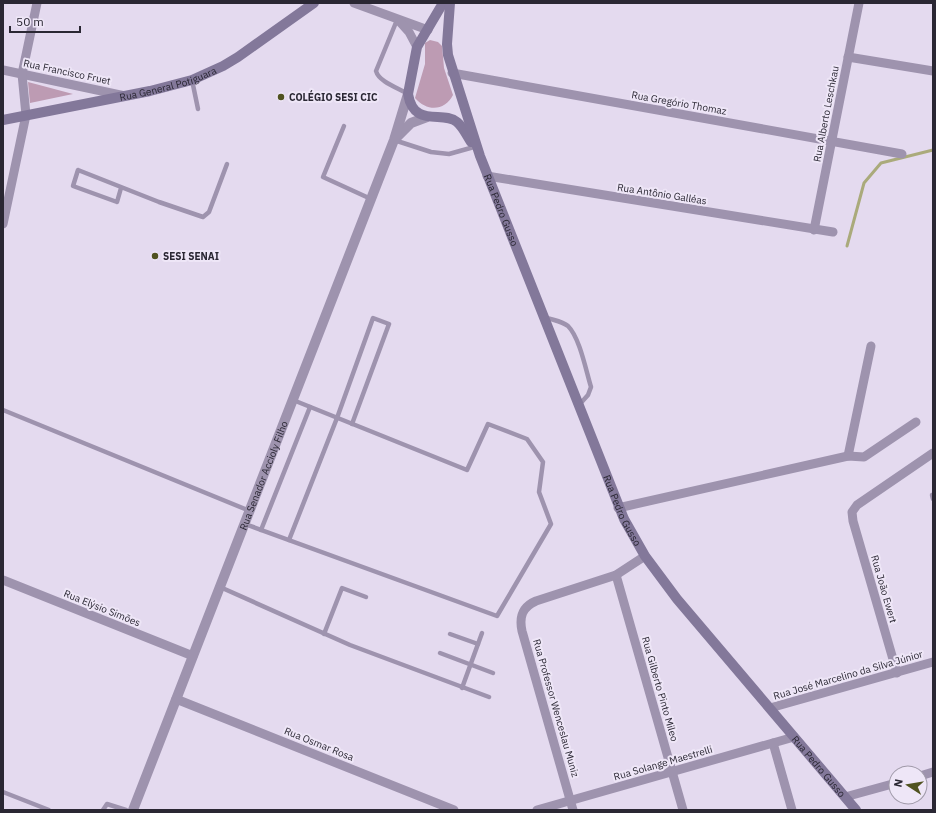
<svg xmlns="http://www.w3.org/2000/svg" width="936" height="813" font-family="'IBM Plex Sans',sans-serif">
	<style>
		.green { fill: #bd9bb3 }
		.lines { fill: none; stroke-linecap: round; stroke-linejoin: round }
		.stream { stroke: #aaaa7b; stroke-width: 3 }
		.service { stroke: #9e93ae; stroke-width: 4.5 }
		.minor { stroke: #9e93ae; stroke-width: 9 }
		.tertiary { stroke: #9e93ae; stroke-width: 10 }
		.secondary { stroke: #83789a; stroke-width: 10 }
		.poi-dot { fill: #505220; stroke: #eee6f7; stroke-width: 1.5 }
		.labels { text-anchor: middle; dominant-baseline: central; stroke-width: 4; stroke-linejoin: round; paint-order: stroke }
		.street-label { font-size: 10px; fill: #2a2733; stroke: #eee6f7 }
		.poi-label { font-size: 10px; font-weight: bold; fill: #2a2733; stroke: #eee6f7; text-anchor: start }
	</style>
	<rect width="100%" height="100%" fill="#e4daef"/>
	<!-- green -->
	<g class="green">
		<path d="M430 40 438 42 442 46 444 68 453 95C445 111 427 112 415 98L425 64V43Z"/>
		<polygon points="28,82 73,94 30,103"/>
	</g>
	<g class="lines">
		<!-- stream -->
		<polyline class="stream" points="847,246 864,183 881,163 933,150"/>
		<!-- service -->
		<g class="service">
			<path d="M397 20 376 71C379 82 398 88 408 94"/>
			<polyline points="192,80 198,109"/>
			<polyline points="344,126 323,177 371,199"/>
			<polyline points="394,140 431,152 449,154 474,147"/>
			<polyline points="121,188 117,202 73,186 78,170 159,202 203,217 209,212 227,164"/>
			<path d="M545 317C552 320 562 321 568 326 580 338 586 371 591 387L588 395 579 405"/>
			<polyline points="3,410 250,511"/>
			<polyline points="932,495 933,499"/>
			<polyline points="245,524 497,616 551,524 539,492 543,462 527,439 488,424 467,470 293,400"/>
			<polyline points="261,530 310,407"/>
			<polyline points="289,540 337,418 373,318 389,324 352,424"/>
			<polyline points="220,587 350,645 489,697"/>
			<polyline points="324,634 342,588 366,597"/>
			<polyline points="450,634 478,644"/>
			<polyline points="440,653 493,673"/>
			<polyline points="462,688 482,633"/>
			<polyline points="3,792 49,810"/>
			<polyline points="103,810 107,804 126,810"/>
		</g>
		<!-- minor -->
		<g class="minor">
			<polyline points="354,3 428,30"/>
			<polyline points="400,22 409,32 417,47"/>
			<polyline points="848,57 933,71"/>
			<polyline points="3,70 125,96"/>
			<polyline points="452,73 902,154"/>
			<polyline points="487,176 833,232"/>
			<polyline points="3,224 26,115 22,74 37,3"/>
			<polyline points="814,230 859,3"/>
			<polyline points="848,456 871,346"/>
			<polyline points="618,508 848,456 864,457 916,422"/>
			<polyline points="616,575 683,810"/>
			<polyline points="3,580 193,656"/>
			<polyline points="897,673 853,521 852,512 857,505 933,453"/>
			<polyline points="176,699 454,810"/>
			<polyline points="770,708 933,662"/>
			<polyline points="773,743 792,810"/>
			<polyline points="920,776 933,772"/>
			<polyline points="845,797 896,783"/>
			<polyline points="537,810 794,737"/>
			<path d="M573 810 522 631C519 617 522 607 536 601L616 575 645 556"/>
		</g>
		<!-- tertiary -->
		<g class="tertiary">
			<polyline points="397,137 411,123 427,117"/>
			<path id="s1" d="M133 810 394 140 408 94"/>
		</g>
		<!-- secondary -->
		<g class="secondary">
			<path d="M443 3 417 47 408 94C414 129 443 110 457 122 463 127 467 136 471 142"/>
			<path id="s2" d="M450 3 447 44 448 55 480 156 624 519 645 556 677 599 856 810"/>
			<path id="s3" d="M3 120 150 91 192 80 223 66 238 57 314 3"/>
		</g>
	</g>
	<!-- markers -->
	<g class="poi-dot">
		<circle cx="281" cy="97" r="4"/>
		<circle cx="155" cy="256" r="4"/>
	</g>
	<g class="labels">
		<!-- street labels -->
		<g class="street-label">
			<text transform="translate(67 72) rotate(12)">Rua Francisco Fruet</text>
			<text stroke="none"><textPath href="#s3" startOffset="169">Rua General Potiguara</textPath></text>
			<text transform="translate(679 103) rotate(10)">Rua Gregório Thomaz</text>
			<text transform="translate(826 114) rotate(-79)">Rua Alberto Leschkau</text>
			<text transform="translate(662 194) rotate(9)">Rua Antônio Galléas</text>
			<text stroke="none"><textPath href="#s2" startOffset="216">Rua Pedro Gusso</textPath></text>
			<text stroke="none"><textPath href="#s1" startOffset="359">Rua Senador Accioly Filho</textPath></text>
			<text stroke="none"><textPath href="#s2" startOffset="540">Rua Pedro Gusso</textPath></text>
			<text transform="translate(884 589) rotate(74)">Rua João Ewert</text>
			<text transform="translate(102 608) rotate(22)">Rua Elýsio Simões</text>
			<text transform="translate(848 675) rotate(-16)">Rua José Marcelino da Silva Júnior</text>
			<text transform="translate(660 689) rotate(74)">Rua Gilberto Pinto Mileo</text>
			<text transform="translate(556 708) rotate(74)">Rua Professor Wenceslau Muniz</text>
			<text transform="translate(319 744) rotate(22)">Rua Osmar Rosa</text>
			<text transform="translate(663 763) rotate(-16)">Rua Solange Maestrelli</text>
			<text stroke="none"><textPath href="#s2" startOffset="864">Rua Pedro Gusso</textPath></text>
		</g>
		<!-- poi labels -->
		<g class="poi-label">
			<text x="289" y="97">COLÉGIO SESI CIC</text>
			<text x="163" y="256">SESI SENAI</text>
		</g>
	</g>
	<!-- border -->
	<rect width="936" height="813" fill="none" stroke="#2a2733" stroke-width="8"/>
	<!-- north arrow -->
	<g transform="translate(908 785) rotate(282)"><circle r="19" fill="#eee6f7" stroke="#a09aa9"/>
	<path d="M0-3L7 15L0 10L-7 15Z" fill="#505220"/>
	<text y="-6" font-size="11" font-weight="bold" text-anchor="middle" fill="#2a2733">N</text>
	</g>
	<!-- scale -->
	<path d="M10 26v6h70v-6" fill="none" stroke="#2a2733" stroke-width="2"/>
	<text x="16" y="26" font-size="12" fill="#2a2733" stroke="#eee6f7" stroke-width="3" paint-order="stroke">50 m</text>
</svg>
